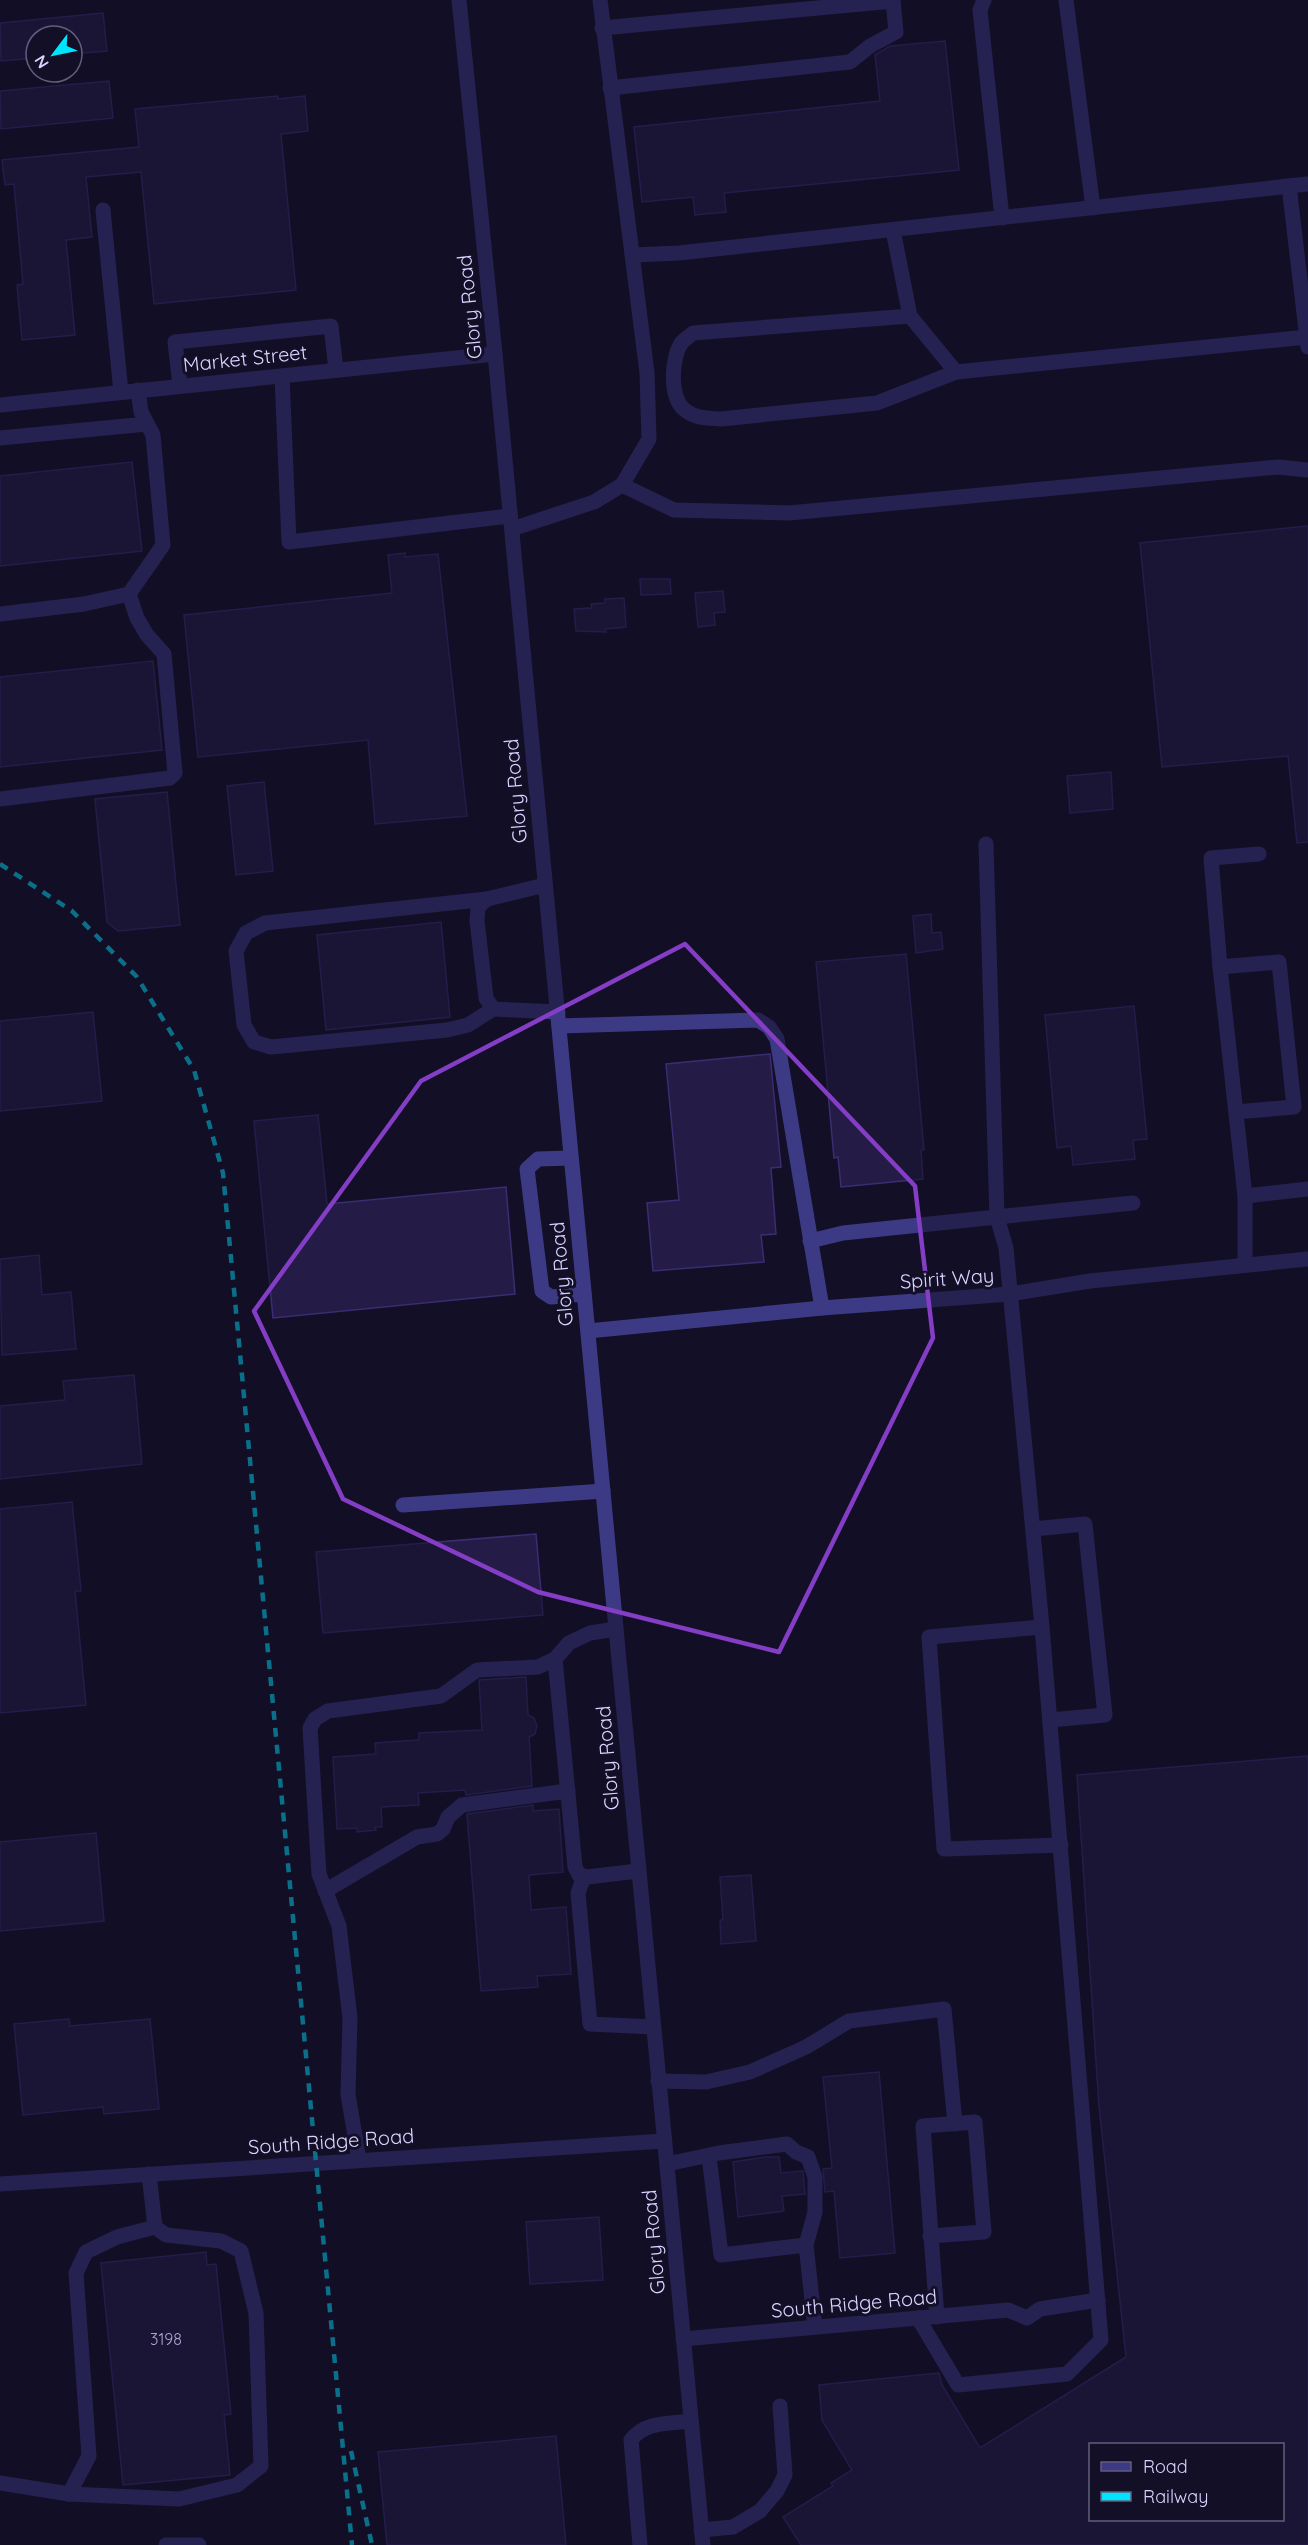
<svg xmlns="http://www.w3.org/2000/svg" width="1308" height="2545" font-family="Quicksand,sans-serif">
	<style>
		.building { fill: #241b47; stroke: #3b2d73; stroke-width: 1.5; fill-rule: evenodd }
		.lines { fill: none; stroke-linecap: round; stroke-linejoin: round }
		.minor { stroke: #3d3a85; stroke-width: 15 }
		.rail { stroke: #00e5ff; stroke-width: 4.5; stroke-dasharray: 9 8; stroke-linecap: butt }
		.marked { fill: none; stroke: #843dc5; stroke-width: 4.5; stroke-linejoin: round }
		.labels { text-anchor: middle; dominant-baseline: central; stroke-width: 6; stroke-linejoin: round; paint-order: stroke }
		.number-label { font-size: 16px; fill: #aca6d1 }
		.street-label { font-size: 20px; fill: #d9d4ff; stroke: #130f26 }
	</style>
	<rect width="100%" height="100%" fill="#130f26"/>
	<!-- building -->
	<g class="building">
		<polygon points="103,13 107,51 72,54 72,36 36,36 36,58 1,61 0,23"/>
		<polygon points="945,41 959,170 724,193 726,212 695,215 693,197 642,202 634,127 880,101 875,55 890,46"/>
		<polygon points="109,81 113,118 1,129 0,91"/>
		<polygon points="278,96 278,99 305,96 308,131 281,134 296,290 154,304 141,172 86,177 92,237 66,240 75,335 22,340 17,285 23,284 14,184 5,185 2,160 139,147 135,109"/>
		<polygon points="132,462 142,551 0,566 0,476"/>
		<polygon points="1308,526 1308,842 1297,843 1288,756 1162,767 1140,543"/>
		<polygon points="405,553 405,557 438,554 467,816 375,824 368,740 198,757 184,615 392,593 388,555"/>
		<polygon points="640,579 670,579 671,594 641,595"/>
		<polygon points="723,591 725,612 714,613 715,625 698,627 695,593"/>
		<polygon points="624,598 626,627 605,629 606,632 576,631 574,609 592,608 591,604 605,603 605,599"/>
		<polygon points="153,661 162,750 0,767 0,677"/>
		<polygon points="1111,772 1113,809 1070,813 1067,776"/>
		<polygon points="264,782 273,871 236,875 227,786"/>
		<polygon points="167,792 180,925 118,931 107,922 95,799"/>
		<polygon points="931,914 932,933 941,932 943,949 916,953 913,916"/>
		<polygon points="441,922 450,1017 326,1030 317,935"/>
		<polygon points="906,954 924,1150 921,1150 923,1179 841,1187 838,1157 834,1158 816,962"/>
		<polygon points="1134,1006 1147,1139 1133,1140 1135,1159 1073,1165 1071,1146 1057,1148 1045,1015"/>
		<polygon points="93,1012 102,1101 0,1111 0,1021"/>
		<polygon points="770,1054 781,1167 771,1168 776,1234 761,1235 764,1262 653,1271 647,1203 679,1200 666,1064"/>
		<polygon points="318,1115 327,1204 506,1187 515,1294 273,1318 254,1121"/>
		<polygon points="39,1255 42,1295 71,1292 76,1349 2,1355 0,1259"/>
		<polygon points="134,1375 142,1464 0,1479 0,1406 65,1400 63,1381"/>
		<polygon points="72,1502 81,1591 75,1591 86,1705 0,1713 0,1509"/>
		<polygon points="536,1534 543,1615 323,1633 316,1552"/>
		<polygon points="526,1677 528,1715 534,1718 537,1726 535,1734 529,1737 532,1786 466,1795 465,1790 418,1793 419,1805 381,1807 382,1827 375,1827 376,1830 357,1832 357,1828 337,1829 333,1757 376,1754 375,1743 419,1740 419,1733 482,1730 479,1680"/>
		<path d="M1308 1756V2545H801L783 2517 833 2486 831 2483 852 2470 822 2420 819 2385 939 2373 942 2385 980 2448 1126 2357 1099 2106 1077 1775ZM1090 2445H1282V2520H1090Z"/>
		<polygon points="533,1805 533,1811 559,1809 563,1872 529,1875 531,1910 566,1907 571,1974 537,1976 538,1987 481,1991 467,1814"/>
		<polygon points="96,1833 104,1921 0,1931 0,1842"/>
		<polygon points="751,1875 756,1941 721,1944 720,1920 723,1920 720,1877"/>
		<polygon points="69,2019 70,2026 150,2019 159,2109 104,2114 103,2107 23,2115 14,2024"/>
		<polygon points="879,2072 895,2253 840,2258 834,2191 825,2192 823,2169 832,2168 823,2077"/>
		<polygon points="766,2157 779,2157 781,2173 803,2171 805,2194 782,2196 784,2211 738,2217 733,2162"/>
		<polygon points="599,2217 603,2280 530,2284 526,2222"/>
		<polygon points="206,2252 207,2265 216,2264 231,2414 224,2415 230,2475 123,2485 101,2263"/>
		<polygon points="556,2436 566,2545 387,2545 378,2452"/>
	</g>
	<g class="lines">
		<!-- minor -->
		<g class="minor">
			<polyline points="459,0 495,354 703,2545"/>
			<polyline points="984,0 980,10 1002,218"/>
			<polyline points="1066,0 1093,208"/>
			<polyline points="602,28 893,1"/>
			<polyline points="610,88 850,62 870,46 896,32 893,0"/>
			<polyline points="1289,186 1308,347"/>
			<polyline points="103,210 121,392"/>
			<path d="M893 230 910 316 693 333C690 336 685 339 682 342 671 357 669 398 685 410 696 419 708 418 721 419L877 403 956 372 1307 337"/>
			<polyline points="632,255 679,253 1308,184"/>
			<polyline points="910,316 956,372"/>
			<polyline points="282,376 289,542 510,516"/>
			<polyline points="180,386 175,342 331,326 336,370"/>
			<polyline points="0,405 495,354"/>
			<polyline points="0,438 147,424"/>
			<polyline points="622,485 674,510 789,513 1278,467 1308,470"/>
			<polyline points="512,529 594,502 622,485 649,439 647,373 600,0"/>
			<polyline points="0,614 84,604 129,594 163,545 153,435 141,412 138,390"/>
			<polyline points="0,799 170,778 175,773 164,654 147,635 137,618 129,594"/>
			<polyline points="986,844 997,1217 1133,1203"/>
			<polyline points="545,885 487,899 478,907 477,921 486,998 493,1009 558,1012"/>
			<polyline points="487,899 265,923 246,933 236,951 244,1025 254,1042 271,1047 447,1030 468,1025 493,1009"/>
			<polyline points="1220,967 1279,962 1294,1107 1236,1112"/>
			<polyline points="559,1026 758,1020 769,1027 777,1039 822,1308"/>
			<polyline points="571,1158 538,1159 527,1169 542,1291 551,1297 584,1294"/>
			<polyline points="1245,1196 1220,967 1211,858 1259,854"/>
			<polyline points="810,1241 843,1233 997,1217 1006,1248 1042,1627 1101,2340 1067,2374 958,2385 918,2318"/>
			<polyline points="1245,1265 1245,1196 1308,1189"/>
			<polyline points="588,1331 822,1308 1010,1294 1090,1281 1308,1259"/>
			<polyline points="403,1505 603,1491"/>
			<polyline points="1033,1529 1085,1524 1105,1715 1050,1720"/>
			<polyline points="1042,1627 929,1637 944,1849 1061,1845"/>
			<polyline points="555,1659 575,1867 579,1875 587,1877 638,1871"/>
			<polyline points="584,1876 578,1893 590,2024 653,2027"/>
			<polyline points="325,1891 417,1837 437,1834 443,1829 448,1817 462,1805 568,1791"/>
			<polyline points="658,2081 706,2082 750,2072 806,2047 849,2021 944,2009 955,2124"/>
			<polyline points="709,2156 721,2255 806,2245"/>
			<polyline points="359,2160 348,2094 350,2018 339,1926 319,1874 310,1728 315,1719 328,1711 441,1696 477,1670 538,1667 555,1659 569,1643 590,1633 616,1629"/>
			<polyline points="667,2164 719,2153 787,2144 796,2152 808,2157 815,2177 815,2212 806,2245 815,2327"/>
			<polyline points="0,2184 664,2141"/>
			<polyline points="930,2236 984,2232 975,2122 923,2126 937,2317"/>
			<polyline points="683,2339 1008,2310 1027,2318 1040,2309 1098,2300"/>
			<polyline points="0,2483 69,2494 179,2499 237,2485 261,2466 256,2313 241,2251 221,2241 166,2235 155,2227 149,2174"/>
			<polyline points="69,2494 89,2456 76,2273 86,2252 117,2237 155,2227"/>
			<polyline points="701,2530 733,2527 760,2511 777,2491 785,2475 780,2406"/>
			<polyline points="166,2545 199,2545"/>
			<path d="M640 2545 631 2440C645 2421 669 2424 691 2421"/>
		</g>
		<!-- rail -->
		<g class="rail">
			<polyline points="0,864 72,911 137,977 194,1070 223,1173 352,2545"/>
			<polyline points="351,2451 372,2545"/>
		</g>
	</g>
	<!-- marked area -->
	<path d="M0 0H1308V2545H0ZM685 944 915 1186 933 1338 779 1652 538 1592 343 1499 254 1311 421 1081Z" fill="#130f26" fill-opacity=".55" fill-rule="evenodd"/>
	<path class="marked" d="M685 944 915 1186 933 1338 779 1652 538 1592 343 1499 254 1311 421 1081Z"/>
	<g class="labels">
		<!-- number labels -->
		<g class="number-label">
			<text x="166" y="2339">3198</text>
		</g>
		<!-- street labels -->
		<g class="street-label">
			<text transform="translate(469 307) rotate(-96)">Glory Road</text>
			<text transform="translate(245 358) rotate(-6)">Market Street</text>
			<text transform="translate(515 791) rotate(-95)">Glory Road</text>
			<text transform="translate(561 1274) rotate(-95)">Glory Road</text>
			<text transform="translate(947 1278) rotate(-4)">Spirit Way</text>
			<text transform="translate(607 1758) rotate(-95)">Glory Road</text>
			<text transform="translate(331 2141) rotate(-4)">South Ridge Road</text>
			<text transform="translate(653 2242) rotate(-95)">Glory Road</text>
			<text transform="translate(854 2303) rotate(-5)">South Ridge Road</text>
		</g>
	</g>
	<!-- legend -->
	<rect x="1089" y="2443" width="195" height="78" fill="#130f26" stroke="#625e7d" stroke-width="1.5"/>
	<rect x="1101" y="2462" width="30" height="9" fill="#3d3a85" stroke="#625e7d" stroke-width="1.5"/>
	<text x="1143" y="2473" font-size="18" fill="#d9d4ff">Road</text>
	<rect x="1101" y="2492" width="30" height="9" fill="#00e5ff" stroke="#625e7d" stroke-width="1.5"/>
	<text x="1143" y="2503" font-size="18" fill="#d9d4ff">Railway</text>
	<!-- north arrow -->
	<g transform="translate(54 54) rotate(238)"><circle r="28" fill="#130f26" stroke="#625e7d" stroke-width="1.5"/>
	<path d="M0-4.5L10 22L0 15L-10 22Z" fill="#00e5ff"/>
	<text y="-9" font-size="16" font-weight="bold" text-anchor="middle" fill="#d9d4ff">N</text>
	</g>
</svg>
